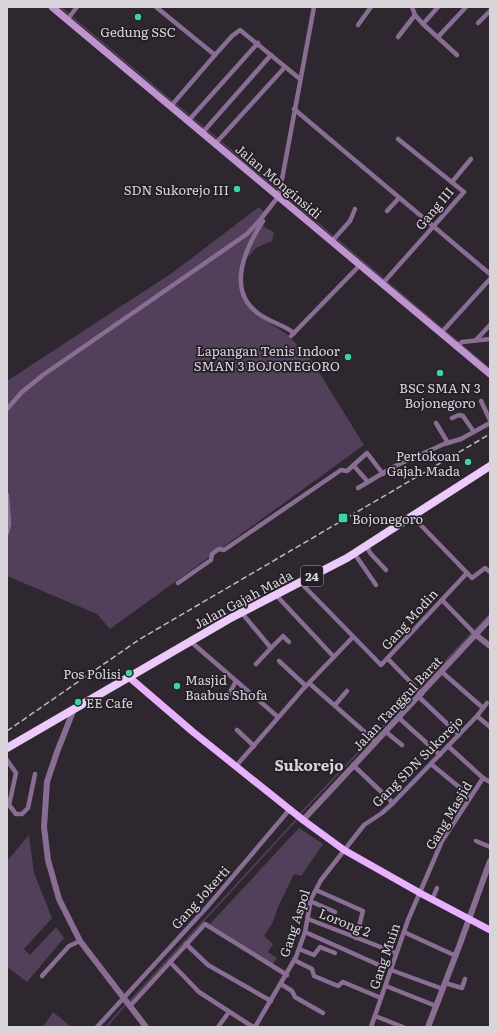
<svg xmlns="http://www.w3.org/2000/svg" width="497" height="1034" font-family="Literata,serif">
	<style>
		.green { fill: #523f59 }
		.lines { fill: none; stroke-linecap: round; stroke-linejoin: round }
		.stream { stroke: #55405d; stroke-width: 1.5 }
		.minor { stroke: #896d92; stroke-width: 4.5 }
		.tertiary { stroke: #896d92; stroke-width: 6 }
		.secondary { stroke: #bf93ce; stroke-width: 7 }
		.primary { stroke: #e9b0fd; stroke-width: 7 }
		.trunk { stroke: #eccaf9; stroke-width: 8 }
		.rail { stroke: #bfbac0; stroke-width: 1.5; stroke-dasharray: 6 3; stroke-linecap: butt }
		.poi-dot { fill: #3bd4a4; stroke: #241e26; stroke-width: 1.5 }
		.labels { text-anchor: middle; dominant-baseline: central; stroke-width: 3.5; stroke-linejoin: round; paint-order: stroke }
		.shield { fill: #241e26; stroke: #a39da4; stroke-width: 1 }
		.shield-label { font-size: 12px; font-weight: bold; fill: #d9d4da }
		.poi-label { font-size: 13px; fill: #d9d4da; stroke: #241e26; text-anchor: end }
		.street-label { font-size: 13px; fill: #d9d4da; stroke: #241e26 }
		.quarter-label { font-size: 15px; font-weight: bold; fill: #d9d4da; stroke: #241e26 }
	</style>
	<rect width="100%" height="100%" fill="#2e2730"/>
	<!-- green -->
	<g class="green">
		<polygon points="259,207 265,213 259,221 264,227 274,232 272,241 256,248 240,266 242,293 258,315 288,335 312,361 364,445 110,629 97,614 7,576 7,381 172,273"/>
		<polygon points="299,828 323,844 301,876 294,874 278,907 273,922 264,936 273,944 268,952 277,958 273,964 210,924"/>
		<polygon points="29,835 34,873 52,918 24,949 30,955 56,927 64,938 27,982 7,967 7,861"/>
		<polygon points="53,1012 71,1027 43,1027"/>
	</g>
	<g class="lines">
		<!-- stream -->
		<g class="stream">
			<polyline points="60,7 204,128"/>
			<polyline points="207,130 278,190"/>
			<polyline points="281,192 490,369"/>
			<polyline points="373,737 490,614"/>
			<polyline points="300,814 370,740"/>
			<polyline points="129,1002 297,819"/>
			<polyline points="106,1027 126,1004"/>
		</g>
		<!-- minor -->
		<g class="minor">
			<polyline points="156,7 215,55 171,106"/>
			<polyline points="412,7 415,15 423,24 438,7"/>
			<polyline points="67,20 77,7"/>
			<polyline points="478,23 490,11"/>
			<polyline points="423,24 457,55"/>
			<polyline points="358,25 371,7"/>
			<polyline points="398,37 415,15"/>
			<polyline points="438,37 466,7"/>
			<polyline points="215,55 232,36 240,30 300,79"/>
			<polyline points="294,109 490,274"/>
			<polyline points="189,120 258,43"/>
			<polyline points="203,132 271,55"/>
			<polyline points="216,143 285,67"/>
			<polyline points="452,182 471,159"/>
			<polyline points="387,211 399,198"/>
			<path d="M263 221C246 247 225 290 259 314 270 322 284 325 294 333"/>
			<polyline points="332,241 350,221 355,209"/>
			<polyline points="383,283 464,192 398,139"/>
			<polyline points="441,333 490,279"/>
			<polyline points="291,336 360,265"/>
			<polyline points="476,340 490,325"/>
			<polyline points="457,346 462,342 490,339"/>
			<polyline points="481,401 490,420"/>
			<polyline points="7,409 22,392 43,375 247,234 260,220 278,197 283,174 314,7"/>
			<polyline points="452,418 459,415 463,416 474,432"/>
			<polyline points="436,423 448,443"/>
			<polyline points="354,466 368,482"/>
			<polyline points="358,488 393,467 444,444 461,439 490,423"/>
			<polyline points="7,495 9,524 7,533"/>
			<polyline points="411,515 472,578 485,568 490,572"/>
			<polyline points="366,546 371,554 386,570"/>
			<polyline points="354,553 376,585"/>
			<polyline points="300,582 381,665 467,573"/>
			<polyline points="178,583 211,560 212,554 219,549 224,550 341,470 347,471 367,453 383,474"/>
			<polyline points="275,594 334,657"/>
			<polyline points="442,600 476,635"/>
			<polyline points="241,612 271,648 256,664"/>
			<polyline points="190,641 278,717"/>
			<polyline points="271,648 283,636 289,642"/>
			<polyline points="388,659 422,694"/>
			<polyline points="279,661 306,686"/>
			<polyline points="442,672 483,708"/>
			<polyline points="309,683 376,742"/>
			<polyline points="419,697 459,735"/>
			<polyline points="227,698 236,681"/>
			<polyline points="335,705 347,691"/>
			<polyline points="477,716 487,703"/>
			<polyline points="399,718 440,755"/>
			<polyline points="237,730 254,746"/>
			<polyline points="386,732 402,745"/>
			<polyline points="448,746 483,778"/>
			<polyline points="7,760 16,773 9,805 16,814 22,814 28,808 35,774"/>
			<polyline points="431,764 470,796"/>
			<polyline points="353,765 393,803"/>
			<polyline points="236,766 304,688 353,637"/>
			<polyline points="476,841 490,847"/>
			<polyline points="316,890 363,911 356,938"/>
			<polyline points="432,900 437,888"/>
			<polyline points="310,901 335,912"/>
			<polyline points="308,919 396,953"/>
			<polyline points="305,932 379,965"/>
			<polyline points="404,932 456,956"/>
			<polyline points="186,944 208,965 271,1001"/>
			<polyline points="299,949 314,955 320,947 335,953"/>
			<polyline points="294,960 312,969 314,976 338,986 343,982 381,998"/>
			<polyline points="170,962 199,992 253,1027"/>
			<polyline points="391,970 443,989"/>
			<polyline points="42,976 69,946 80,941"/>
			<polyline points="445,983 462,988 465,979"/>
			<polyline points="281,984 292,991 295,997 323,1013"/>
			<polyline points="386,986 436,1006"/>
			<polyline points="130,1006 205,924 287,975"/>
			<polyline points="375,1016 403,1027"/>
			<polyline points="97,1027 207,907 290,809"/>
			<polyline points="218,1027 229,1012"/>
			<polyline points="255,1027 296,957 305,932 311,899 321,880 364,825 382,813 393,803 477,716 490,727"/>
			<polyline points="371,1027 408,920 442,841 483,778 490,782"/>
		</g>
		<!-- tertiary -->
		<g class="tertiary">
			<polyline points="476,635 490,646"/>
			<polyline points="74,709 57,752 47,782 44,827 48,860 59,899 80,941 146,1027"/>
			<polyline points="303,820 490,619"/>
			<polyline points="428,1027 460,944 490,861"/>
		</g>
		<!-- secondary -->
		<polyline class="secondary" points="52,7 490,374"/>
		<!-- primary -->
		<polyline class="primary" points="129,677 193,732 303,820 344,850 420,893 490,930"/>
		<!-- trunk -->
		<polyline class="trunk" points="7,748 229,619 347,558 490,466"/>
		<!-- rail -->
		<polyline class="rail" points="7,731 140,639 490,434"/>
	</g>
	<!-- markers -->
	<g class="poi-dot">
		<circle cx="138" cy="17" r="4"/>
		<circle cx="237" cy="189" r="4"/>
		<circle cx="348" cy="357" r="4"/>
		<circle cx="440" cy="373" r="4"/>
		<circle cx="468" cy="462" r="4"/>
		<rect x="338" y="513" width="10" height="10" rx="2"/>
		<circle cx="129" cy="673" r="4"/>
		<circle cx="177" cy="686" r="4"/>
		<circle cx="78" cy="702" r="4"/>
	</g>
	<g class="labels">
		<!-- shield labels -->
		<rect class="shield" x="301" y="566" width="22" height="20" rx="3"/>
		<g class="shield-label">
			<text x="312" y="576">24</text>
		</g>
		<!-- poi labels -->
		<g class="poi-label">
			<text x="138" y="31" text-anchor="middle">Gedung SSC</text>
			<text x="229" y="189">SDN Sukorejo III</text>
			<text x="340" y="350">Lapangan Tenis Indoor<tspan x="340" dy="15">SMAN 3 BOJONEGORO</tspan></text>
			<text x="440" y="387" text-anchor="middle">BSC SMA N 3<tspan x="440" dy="15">Bojonegoro</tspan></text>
			<text x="460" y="455">Pertokoan<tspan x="460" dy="15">Gajah Mada</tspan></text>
			<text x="352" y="518" text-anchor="start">Bojonegoro</text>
			<text x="121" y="673">Pos Polisi</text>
			<text x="185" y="679" text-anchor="start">Masjid<tspan x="185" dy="15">Baabus Shofa</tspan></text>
			<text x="86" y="702" text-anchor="start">EE Cafe</text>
		</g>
		<!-- street labels -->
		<g class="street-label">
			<text transform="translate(279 181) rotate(40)">Jalan Monginsidi</text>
			<text transform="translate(434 208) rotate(-50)">Gang III</text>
			<text transform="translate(243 599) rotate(-28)">Jalan Gajah Mada</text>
			<text transform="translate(409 619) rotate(-48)">Gang Modin</text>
			<text transform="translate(397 703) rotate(-47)">Jalan Tanggul Barat</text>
			<text transform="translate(417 761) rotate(-45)">Gang SDN Sukorejo</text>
			<text transform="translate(448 815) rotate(-59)">Gang Masjid</text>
			<text transform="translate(200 897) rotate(-48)">Gang Jokerti</text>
			<text transform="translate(345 922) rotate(22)">Lorong 2</text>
			<text transform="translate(294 923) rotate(-72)">Gang Aspol</text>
			<text transform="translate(384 956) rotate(-71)">Gang Muin</text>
		</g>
		<!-- quarter labels -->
		<g class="quarter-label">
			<text x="309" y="764">Sukorejo</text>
		</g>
	</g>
	<!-- border -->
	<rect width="497" height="1034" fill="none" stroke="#d9d4da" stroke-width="16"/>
</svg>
